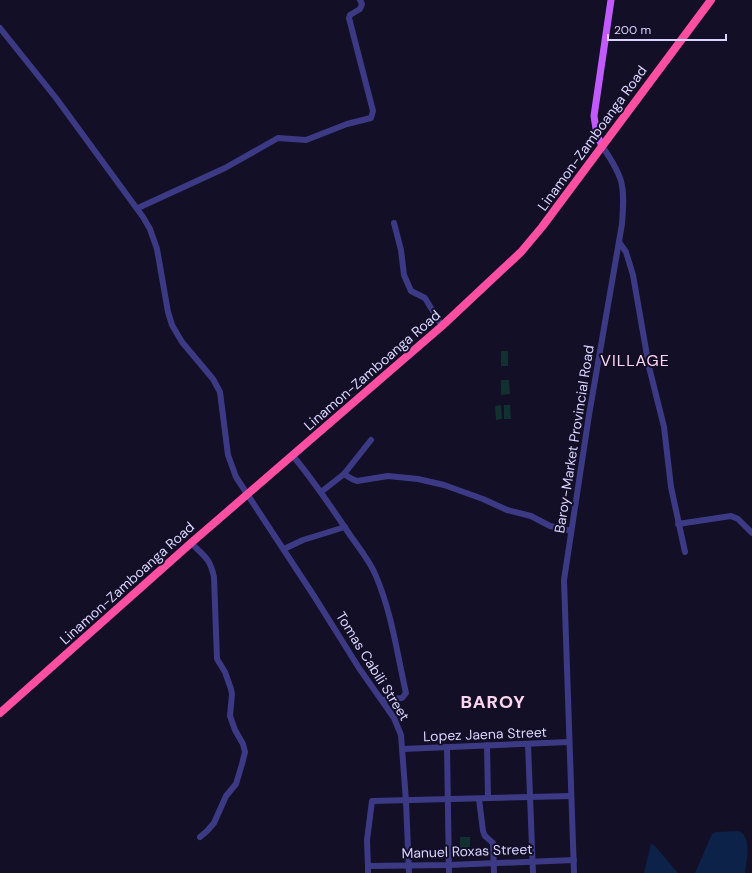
<svg xmlns="http://www.w3.org/2000/svg" width="752" height="873" font-family="'DM Sans',sans-serif">
	<style>
		.green { fill: #12302f }
		.water { fill: #0c2248 }
		.lines { fill: none; stroke-linecap: round; stroke-linejoin: round }
		.minor { stroke: #3d3a85; stroke-width: 6 }
		.major { stroke: #c25bff; stroke-width: 7 }
		.highway { stroke: #ff4fa3; stroke-width: 8 }
		.labels { text-anchor: middle; dominant-baseline: central; stroke-width: 4; stroke-linejoin: round; paint-order: stroke }
		.street-label { font-size: 14px; fill: #d9d4ff; stroke: #130f26 }
		.quarter-label { font-size: 16px; letter-spacing: 1px; fill: #ffd6f0; stroke: #130f26 }
		.district-label { font-size: 18px; font-weight: bold; letter-spacing: 1px; fill: #ffd6f0; stroke: #130f26 }
	</style>
	<rect width="100%" height="100%" fill="#130f26"/>
	<!-- green -->
	<g class="green">
		<rect x="501" y="351" width="7" height="15"/>
		<polygon points="501,380 509,380 510,394 501,395"/>
		<polygon points="501,405 502,419 496,420 495,406"/>
		<polygon points="504,405 510,405 511,419 504,419"/>
		<rect x="460" y="837" width="10" height="18"/>
	</g>
	<!-- water -->
	<g class="water">
		<path d="M738 831C752 835 747 859 745 873H695L712 834 716 832Z"/>
		<polygon points="651,844 654,845 678,873 644,873"/>
	</g>
	<g class="lines">
		<!-- minor -->
		<g class="minor">
			<polyline points="0,28 56,98 143,217 150,229 157,249 168,312 172,325 182,342 213,379 220,392 228,455 236,477 314,596 359,668 394,718 401,735 406,801 409,873"/>
			<polyline points="138,208 225,168 278,138 306,140 347,124 371,118 373,111 349,18 350,15 360,9 362,4 360,0"/>
			<polyline points="394,223 401,250 404,275 411,291 425,298 442,326"/>
			<polyline points="619,242 626,252 633,275 649,367 664,427 671,487 685,552"/>
			<path d="M293 456C314 481 332 508 350 535 359 548 370 561 376 576 392 614 397 653 406 693L402 698 382 700"/>
			<polyline points="344,474 352,479 357,481 388,476 418,479 444,485 483,499 507,510 531,516 550,526 571,531"/>
			<polyline points="321,492 344,474 371,440"/>
			<polyline points="678,524 731,516 738,519 752,533"/>
			<path d="M191 543C204 556 210 558 214 577L217 659 225 672 231 689 232 694 230 716 235 730 243 744 245 752 242 764 236 784 226 796 214 823 207 831 200 837"/>
			<polyline points="284,549 303,540 345,527"/>
			<polyline points="528,744 533,873"/>
			<polyline points="487,745 488,798"/>
			<polyline points="447,747 449,873"/>
			<polyline points="402,749 569,742"/>
			<polyline points="479,799 483,831 485,836 493,843 494,873"/>
			<polyline points="368,867 367,840 372,801 571,796"/>
			<polyline points="368,873 368,867 370,866 449,865 574,860"/>
			<path d="M574 873 564 580 589 415 622 224C625 185 624 178 602 146"/>
		</g>
		<!-- major -->
		<polyline class="major" points="602,146 597,135 594,116 611,0"/>
		<!-- highway -->
		<polyline class="highway" points="0,713 191,543 442,326 521,252 542,227 711,0"/>
	</g>
	<g class="labels">
		<!-- street labels -->
		<g class="street-label">
			<text transform="translate(592 138) rotate(-54)">Linamon-Zamboanga Road</text>
			<text transform="translate(372 370) rotate(-41)">Linamon-Zamboanga Road</text>
			<text transform="translate(574 439) rotate(-81)">Baroy-Market Provincial Road</text>
			<text transform="translate(127 583) rotate(-42)">Linamon-Zamboanga Road</text>
			<text transform="translate(373 666) rotate(58)">Tomas Cabili Street</text>
			<text transform="translate(485 734) rotate(-2)">Lopez Jaena Street</text>
			<text transform="translate(467 851) rotate(-2)">Manuel Roxas Street</text>
		</g>
		<!-- quarter labels -->
		<g class="quarter-label">
			<text x="635" y="360">VILLAGE</text>
		</g>
		<!-- district labels -->
		<g class="district-label">
			<text x="493" y="702">BAROY</text>
		</g>
	</g>
	<!-- scale -->
	<path d="M608 34v6h118v-6" fill="none" stroke="#d9d4ff" stroke-width="2"/>
	<text x="614" y="34" font-size="12" fill="#d9d4ff" stroke="#130f26" stroke-width="3" paint-order="stroke">200 m</text>
</svg>
